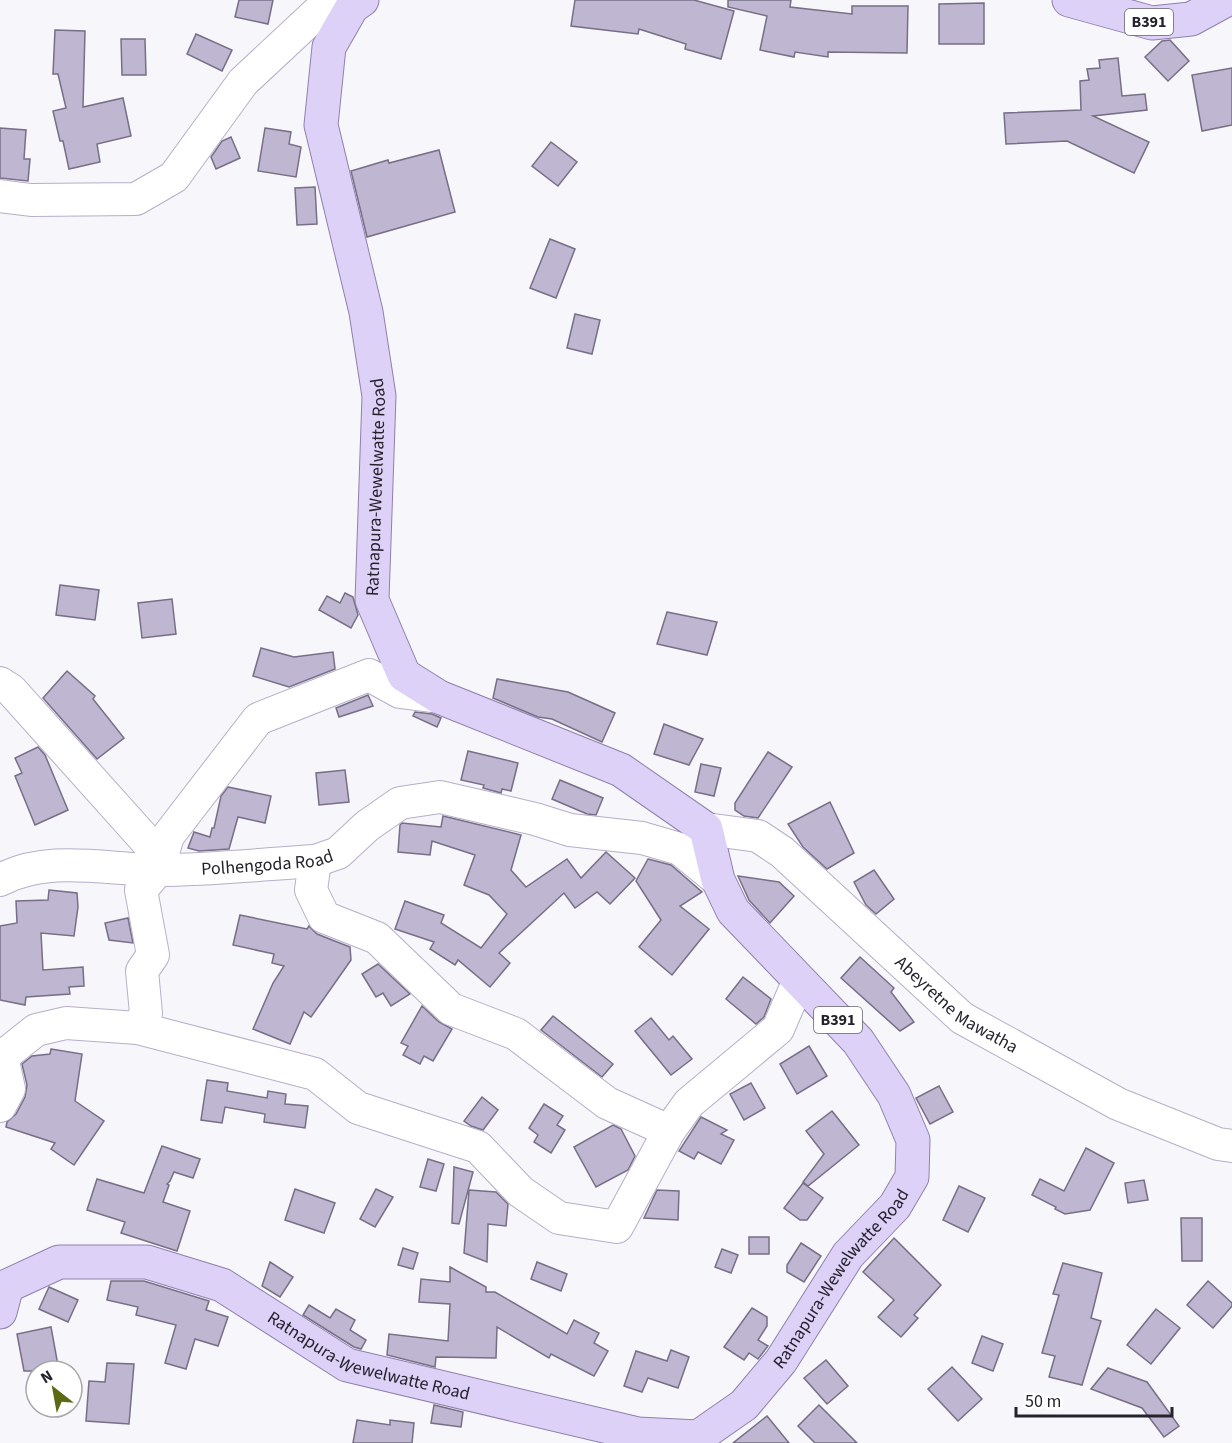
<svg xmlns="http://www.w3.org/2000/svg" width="1232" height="1443" font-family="'Source Sans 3',sans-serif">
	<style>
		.building { fill: #bfb6d1; stroke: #776e87; stroke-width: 1.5 }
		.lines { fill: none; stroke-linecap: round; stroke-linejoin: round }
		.minor-casing { stroke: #b7aec9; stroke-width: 34 }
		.major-casing { stroke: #8f80ad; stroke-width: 35 }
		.minor { stroke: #fff; stroke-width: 32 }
		.major { stroke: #ded1f7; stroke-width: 33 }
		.labels { text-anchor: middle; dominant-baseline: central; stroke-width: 4.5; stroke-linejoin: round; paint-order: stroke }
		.shield { fill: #fff; stroke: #66646b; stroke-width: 1.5 }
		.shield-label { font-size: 16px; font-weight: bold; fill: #25222c }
		.street-label { font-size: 18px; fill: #25222c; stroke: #fff }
	</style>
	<rect width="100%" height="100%" fill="#f7f6fb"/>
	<!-- building -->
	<g class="building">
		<polygon points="239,0 273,0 268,24 235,17"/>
		<polygon points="575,0 694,0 734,11 721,59 685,49 686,44 639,29 638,34 571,26"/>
		<polygon points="728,0 791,0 790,7 852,14 852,6 908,6 907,53 828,52 828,57 795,52 794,57 760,50 767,16 728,7"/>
		<polygon points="984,3 984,44 939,44 939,4"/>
		<polygon points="55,30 85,31 83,107 123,98 131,136 97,144 100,162 69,169 63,141 60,141 53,111 66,108 58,74 53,74"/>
		<polygon points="196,34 232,50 222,71 187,54"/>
		<polygon points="121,39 145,39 146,75 122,75"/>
		<polygon points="1170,40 1189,61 1168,81 1145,57 1162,41"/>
		<polygon points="1118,58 1122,96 1145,94 1147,110 1093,116 1149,142 1134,173 1067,141 1006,144 1004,113 1081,110 1080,81 1089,80 1087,69 1100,68 1099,60"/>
		<polygon points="1232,68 1232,125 1202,131 1192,75"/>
		<polygon points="0,128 26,130 24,159 30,159 28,181 0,178"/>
		<polygon points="265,128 291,132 289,144 301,147 296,177 258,171"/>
		<polygon points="231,137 240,158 216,169 211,157 222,141"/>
		<polygon points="551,142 577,162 558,186 532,166"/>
		<polygon points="439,150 455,212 367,237 351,171 388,160 389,163"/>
		<polygon points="315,187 317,224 297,225 295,188"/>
		<polygon points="550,239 575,249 556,298 530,288"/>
		<polygon points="575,314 600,320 592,354 567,348"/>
		<polygon points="60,585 99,590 95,620 56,615"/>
		<polygon points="345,593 353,597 358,615 351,628 319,610 327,596 340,603"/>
		<polygon points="172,599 176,634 142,638 138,603"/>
		<polygon points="667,612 717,622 707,655 657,644"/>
		<polygon points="261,648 294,657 333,652 335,669 289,687 253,676"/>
		<polygon points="67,671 95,696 93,699 124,738 97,759 43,698"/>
		<polygon points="497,679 568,692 615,713 602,742 552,719 538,717 493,698"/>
		<polygon points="368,695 373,706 339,717 336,708"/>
		<polygon points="415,712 432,714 441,718 437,727 413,716"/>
		<polygon points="664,724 703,739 689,765 654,754"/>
		<polygon points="38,747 45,755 68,810 35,825 15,776 22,773 15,758"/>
		<polygon points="468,751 518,763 511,791 502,789 501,793 483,788 484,785 461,780"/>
		<polygon points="768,752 792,767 758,818 744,816 735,810 735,803"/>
		<polygon points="701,764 721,768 714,796 695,792"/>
		<polygon points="345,770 349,802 319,805 316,773"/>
		<polygon points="560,780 603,798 596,815 587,814 552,799"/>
		<polygon points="228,787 271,796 265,823 238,817 229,849 199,851 188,848 194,832 210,837 212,828 214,828 221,796"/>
		<polygon points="830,802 854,853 827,869 803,847 788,824"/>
		<polygon points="443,816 521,835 511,870 526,887 567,859 581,878 606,852 635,878 610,904 597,892 575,908 564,893 499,953 510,963 490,987 458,960 455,965 430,949 434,942 395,929 405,901 444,915 441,923 481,948 507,914 489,895 464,885 475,855 432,841 430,855 398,852 400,825 402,823 441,827"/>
		<polygon points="648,859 671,865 702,892 680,906 709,929 672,975 639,947 661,920 636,881"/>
		<polygon points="874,870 894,899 876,914 866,905 854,882"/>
		<polygon points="738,876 779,882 794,896 770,923 749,900"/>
		<polygon points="49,890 77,893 78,907 74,936 41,933 43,970 83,967 84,986 69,987 70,994 26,997 25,1005 0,1000 0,926 17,923 16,901 48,900"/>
		<polygon points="240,915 307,929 309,926 317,934 350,947 351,960 311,1017 304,1012 290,1044 253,1029 273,983 284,966 272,963 274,954 233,945"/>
		<polygon points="128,918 133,943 109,940 105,923"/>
		<polygon points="860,957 894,988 891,992 914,1022 900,1031 841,978"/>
		<polygon points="378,964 410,994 391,1006 383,993 376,997 362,974"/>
		<polygon points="743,977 771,999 764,1017 756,1024 726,999"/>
		<polygon points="422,1006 439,1022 452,1029 433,1061 424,1056 420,1064 403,1055 408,1046 401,1043"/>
		<polygon points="553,1016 613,1064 602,1077 541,1030"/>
		<polygon points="651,1018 669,1040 673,1036 692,1059 671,1075 635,1031"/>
		<polygon points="809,1046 827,1076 797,1094 780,1064"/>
		<polygon points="51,1049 82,1054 75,1101 104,1121 74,1165 51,1149 55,1143 6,1127 7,1122 16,1114 25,1097 27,1085 22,1064 32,1056 50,1054"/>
		<polygon points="207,1080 228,1083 227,1091 267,1098 268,1091 286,1094 285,1104 308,1106 305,1128 264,1122 265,1114 225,1107 222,1123 201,1120"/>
		<polygon points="751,1083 765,1108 744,1120 730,1094"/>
		<polygon points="939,1086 953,1112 930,1124 916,1098"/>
		<polygon points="482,1097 498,1110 483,1130 471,1126 464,1121"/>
		<polygon points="544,1104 563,1116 557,1125 565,1130 551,1153 534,1142 538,1135 529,1128"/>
		<polygon points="832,1111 859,1145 808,1186 803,1182 824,1154 806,1131"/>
		<polygon points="701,1117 727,1130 721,1134 734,1140 721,1164 698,1152 694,1159 679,1151"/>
		<polygon points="613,1125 621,1129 635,1156 628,1170 596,1187 574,1147"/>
		<polygon points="162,1146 200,1159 193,1178 174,1172 170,1181 167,1184 169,1185 163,1202 190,1211 177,1251 121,1233 125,1222 87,1210 97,1179 144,1193"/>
		<polygon points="1086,1148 1114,1163 1090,1210 1065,1214 1055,1209 1056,1207 1032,1195 1040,1179 1064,1191"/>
		<polygon points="428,1159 444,1164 436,1191 420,1187"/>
		<polygon points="454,1167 473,1172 459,1224 452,1223"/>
		<polygon points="1144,1180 1148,1200 1128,1203 1125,1183"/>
		<polygon points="803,1183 823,1198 807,1220 800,1220 784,1208"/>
		<polygon points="959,1186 985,1198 968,1232 943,1220"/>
		<polygon points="295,1189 335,1203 324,1233 285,1220"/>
		<polygon points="376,1189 393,1197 375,1227 360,1219"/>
		<polygon points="469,1190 496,1192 508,1204 506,1226 488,1224 487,1262 464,1253"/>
		<polygon points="657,1190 679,1191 678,1220 644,1218"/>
		<polygon points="1181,1218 1202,1218 1202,1261 1182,1261"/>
		<rect x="749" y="1237" width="20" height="17"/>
		<polygon points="894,1238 941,1285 914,1315 918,1318 901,1337 878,1317 894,1300 863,1272"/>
		<polygon points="801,1243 821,1256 804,1282 787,1272 787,1265"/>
		<polygon points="403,1248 418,1253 413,1269 398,1265"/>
		<polygon points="722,1249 738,1255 731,1273 715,1267"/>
		<polygon points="270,1262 293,1277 280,1297 262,1286"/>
		<polygon points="537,1262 567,1274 561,1291 531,1279"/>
		<polygon points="1063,1263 1102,1273 1091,1318 1101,1321 1082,1385 1049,1377 1055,1356 1042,1353 1059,1295 1053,1294"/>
		<polygon points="450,1267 486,1287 486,1292 495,1292 567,1334 574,1320 599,1333 594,1343 608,1351 594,1376 551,1354 549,1358 497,1327 496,1358 436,1357 435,1367 387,1355 389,1334 448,1341 450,1304 419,1302 421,1279 450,1282"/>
		<polygon points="111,1281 144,1281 209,1301 206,1310 228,1317 218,1346 195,1339 186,1369 165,1363 176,1325 136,1315 138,1307 107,1300"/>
		<polygon points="1208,1281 1232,1303 1232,1306 1213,1328 1187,1305"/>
		<polygon points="49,1287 78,1300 68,1322 39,1309"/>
		<polygon points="309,1305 330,1318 336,1309 355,1320 350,1330 366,1340 361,1349 354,1347 303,1315"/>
		<polygon points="752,1308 767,1317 767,1326 758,1340 768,1346 758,1359 749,1353 744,1360 724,1347"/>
		<polygon points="1156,1309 1180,1328 1151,1364 1127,1345"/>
		<polygon points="51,1327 59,1371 24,1371 17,1334"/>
		<polygon points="982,1336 1003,1344 993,1371 972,1363"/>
		<polygon points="671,1350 689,1357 678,1388 648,1378 642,1392 624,1386 636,1351 667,1361"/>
		<polygon points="826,1360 848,1386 827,1404 804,1378"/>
		<polygon points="107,1363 134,1364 129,1424 86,1421 89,1381 105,1382"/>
		<polygon points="952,1367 982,1399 958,1421 928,1389"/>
		<polygon points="1108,1368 1147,1382 1179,1426 1164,1437 1142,1408 1091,1389"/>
		<polygon points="434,1405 463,1412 461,1427 431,1423"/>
		<polygon points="819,1405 857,1443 815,1443 798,1426"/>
		<polygon points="767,1416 789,1443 733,1443"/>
		<polygon points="357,1420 390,1425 390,1420 414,1423 412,1443 353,1443"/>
	</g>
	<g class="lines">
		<defs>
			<g id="minor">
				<polyline points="0,196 31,200 136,199 174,177 243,82 319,11 352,7"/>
				<polyline points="0,683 11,690 149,844 158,870"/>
				<path id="s1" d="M706 829 758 836 782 852 962 1018 1118 1104 1218 1144 1232 1146"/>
				<polyline points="315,861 311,890 324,917 377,938 451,1009 516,1034 607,1103 669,1131"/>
				<path id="s2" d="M0 880C48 854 107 870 159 870 211 870 263 864 315 861L338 853 367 826 400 803 440 797 535 819 570 830 642 838 680 849 718 880"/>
				<polyline points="138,1028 315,1074 358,1108 478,1147 521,1192 559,1218 617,1227 669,1131 689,1103 778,1029 799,980"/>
				<polyline points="0,1106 9,1089 2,1057 36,1030 66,1023 138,1028 146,1013 142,971 153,955 141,890 158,870 168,836 258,719 369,675 400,692 439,697"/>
			</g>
			<g id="major">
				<polyline points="1069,0 1152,23 1191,19 1226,0"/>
				<path id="s3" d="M0 1312 7 1286 59 1262H147L222 1285 347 1365 638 1434 698 1437 744 1405 781 1361 848 1255 895 1206 912 1177 913 1140 894 1095 858 1041 733 911 718 880 706 829 621 770 439 697 404 675 372 600 379 396 366 312 321 125 329 47 352 7 362 0"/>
			</g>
		</defs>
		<!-- minor casing -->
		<use href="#minor" class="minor-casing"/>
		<!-- major casing -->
		<use href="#major" class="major-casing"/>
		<!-- minor -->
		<use href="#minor" class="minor"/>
		<!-- major -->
		<use href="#major" class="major"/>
	</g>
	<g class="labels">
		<!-- shield labels -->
		<g class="shield">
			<rect x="1125" y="9" width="48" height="26" rx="4.5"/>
			<rect x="814" y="1007" width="48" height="26" rx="4.5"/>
		</g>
		<g class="shield-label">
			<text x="1149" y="22">B391</text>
			<text x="838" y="1020">B391</text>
		</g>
		<!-- street labels -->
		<g class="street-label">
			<text stroke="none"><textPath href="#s3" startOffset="2052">Ratnapura-Wewelwatte Road</textPath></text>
			<text stroke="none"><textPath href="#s2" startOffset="270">Polhengoda Road</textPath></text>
			<text stroke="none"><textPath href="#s1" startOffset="314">Abeyretne Mawatha</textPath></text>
			<text stroke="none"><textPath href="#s3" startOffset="974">Ratnapura-Wewelwatte Road</textPath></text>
			<text stroke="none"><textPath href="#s3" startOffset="416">Ratnapura-Wewelwatte Road</textPath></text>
		</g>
	</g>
	<!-- north arrow -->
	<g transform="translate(54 1389) rotate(329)"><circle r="28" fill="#ffffff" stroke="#a8a7ab" stroke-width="1.5"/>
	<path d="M0-4.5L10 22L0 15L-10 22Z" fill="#596914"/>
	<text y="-9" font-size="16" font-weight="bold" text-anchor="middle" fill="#25222c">N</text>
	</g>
	<!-- scale -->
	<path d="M1016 1407v9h156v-9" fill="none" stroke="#25222c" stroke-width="3"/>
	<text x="1025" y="1407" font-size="18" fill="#25222c" stroke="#ffffff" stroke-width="4.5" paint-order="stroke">50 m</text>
</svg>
